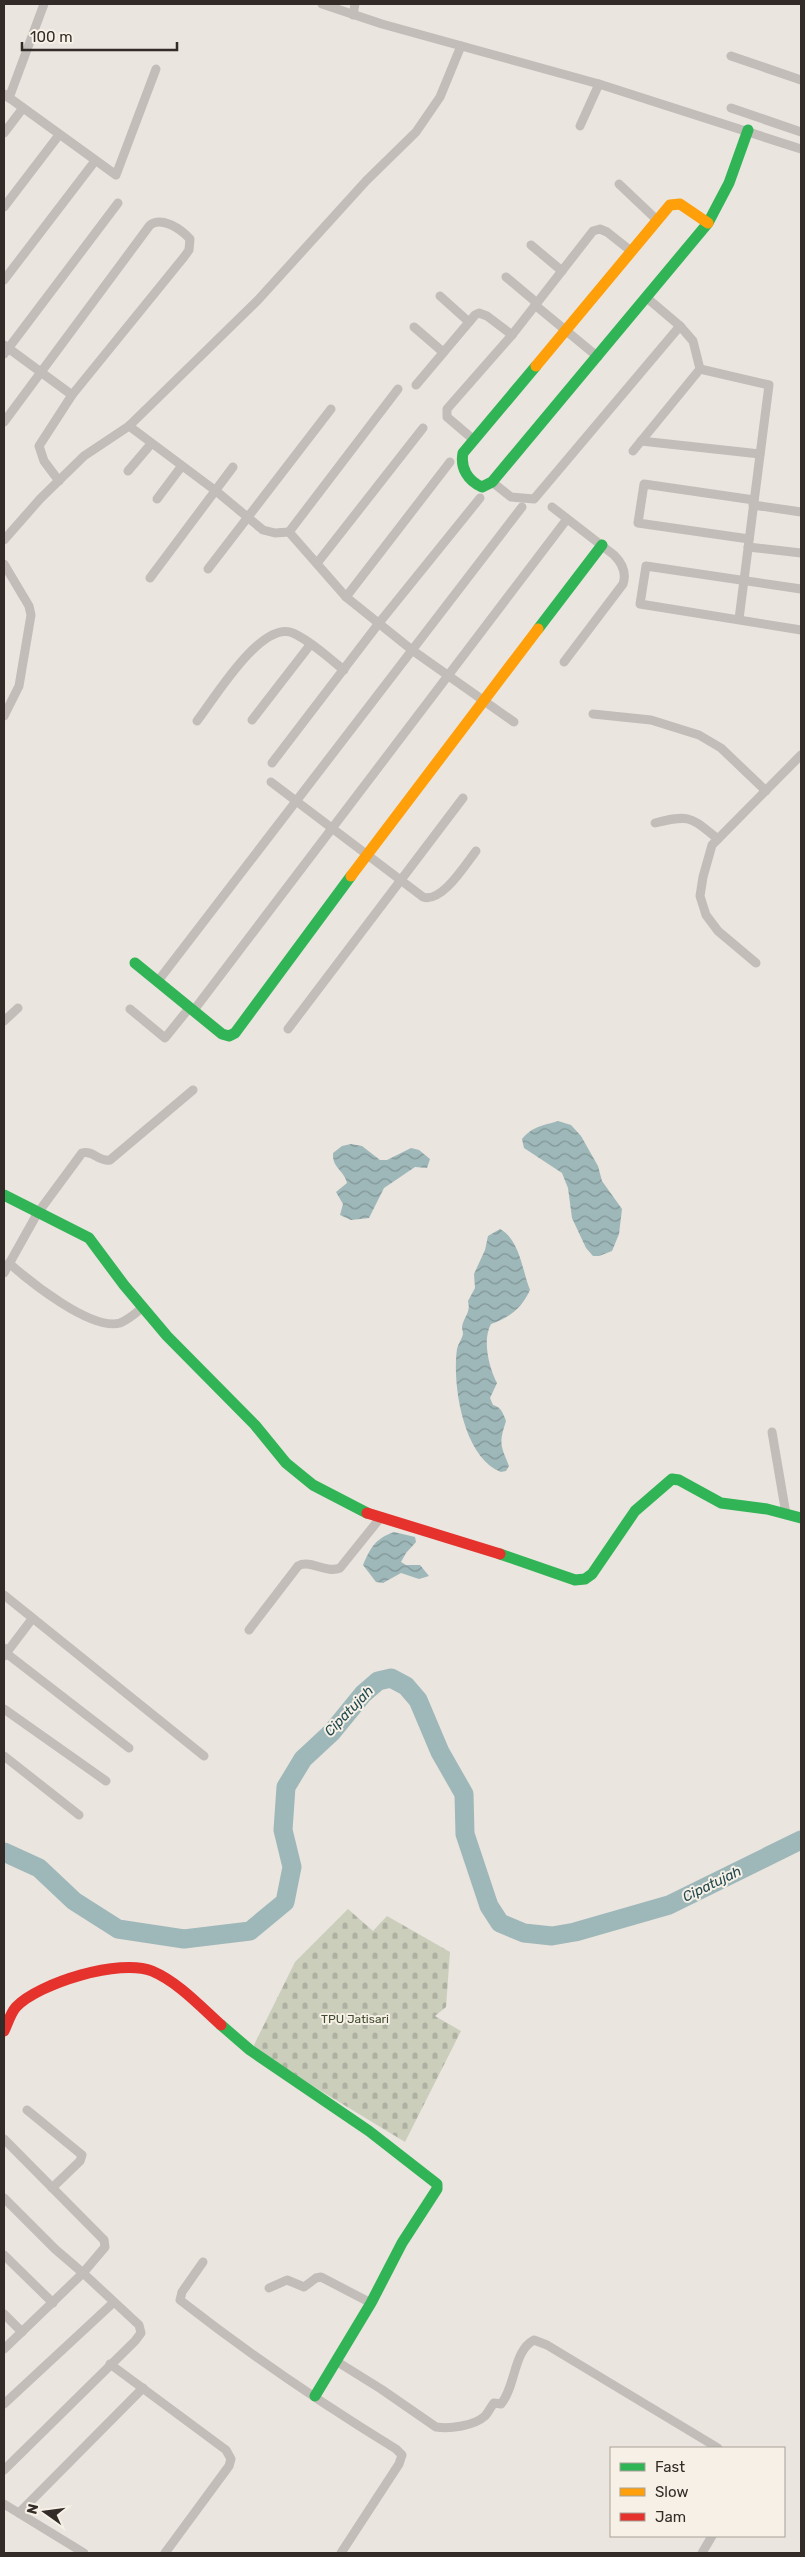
<svg xmlns="http://www.w3.org/2000/svg" width="805" height="2557" font-family="Rubik,sans-serif">
	<style>
		.cemetery { fill: url(#cemetery-stones) }
		.water { fill: url(#water-waves) }
		.lines { fill: none; stroke-linecap: round; stroke-linejoin: round }
		.river { stroke: #9eb7b8; stroke-width: 19 }
		.street { stroke: #c2bdb8; stroke-width: 9 }
		.fast { stroke: #30b455; stroke-width: 11 }
		.slow { stroke: #ff9f0a; stroke-width: 11 }
		.jam { stroke: #e5322d; stroke-width: 11 }
		.labels { text-anchor: middle; dominant-baseline: central; stroke-width: 4; stroke-linejoin: round; paint-order: stroke }
		.park-label { font-size: 12px; fill: #404d2e; stroke: #f6f0e6 }
		.water-label { font-size: 14px; font-style: italic; fill: #22494e; stroke: #f6f0e6 }
	</style>
	<defs>
		<pattern id="cemetery-stones" width="16" height="16" patternUnits="userSpaceOnUse" patternTransform="scale(1.25)"><rect width="16" height="16" fill="#cacebb"/><path d="M2 7V4a2 2 0 0 1 4 0v3zM10 15v-3a2 2 0 0 1 4 0v3z" fill="#aeb1a1"/></pattern>
		<pattern id="water-waves" width="16" height="10" patternUnits="userSpaceOnUse" patternTransform="scale(1.25)"><rect width="16" height="10" fill="#9eb7b8"/><path d="M0 5q4-4 8 0t8 0" fill="none" stroke="#819596"/></pattern>
	</defs>
	<rect width="100%" height="100%" fill="#eae5df"/>
	<!-- cemetery -->
	<polygon class="cemetery" points="348,1909 373,1931 387,1916 450,1952 446,2007 435,2016 461,2031 405,2142 252,2049 295,1962"/>
	<!-- water -->
	<g class="water">
		<path d="M558 1121 571 1125 581 1136 598 1166 602 1181 622 1209 619 1234 612 1251 599 1256H593L586 1248 572 1218 568 1188 562 1173 524 1148 522 1139C533 1126 542 1126 558 1121Z"/>
		<path d="M351 1144 362 1146 380 1160H387L411 1148 419 1150 430 1159 427 1168 415 1167 384 1188 369 1218 351 1220 340 1215 343 1204 336 1192 347 1183C344 1170 332 1168 333 1153L342 1146Z"/>
		<path d="M500 1229C520 1240 522 1270 530 1290 521 1309 510 1317 491 1324 482 1340 489 1368 497 1383L490 1398 493 1405C501 1407 503 1413 506 1421 499 1443 500 1444 509 1466L506 1471 501 1472C463 1458 452 1384 457 1349 458 1344 462 1339 463 1334 463 1332 462 1329 462 1327 464 1316 471 1313 468 1301L475 1288 474 1274 485 1250 488 1236Z"/>
		<path d="M394 1532 415 1537 416 1542 406 1553 401 1562 406 1565H420L429 1576 419 1579 401 1573 383 1583 376 1582 363 1565C371 1547 375 1539 394 1532Z"/>
	</g>
	<g class="lines">
		<!-- river -->
		<polyline class="river" points="4,1852 39,1868 74,1901 118,1929 184,1939 250,1931 285,1902 292,1867 283,1830 286,1787 303,1759 332,1732 363,1694 378,1681 391,1678 406,1686 418,1700 440,1752 464,1794 465,1834 489,1906 500,1923 524,1933 552,1936 575,1932 669,1905 801,1840"/>
		<!-- street -->
		<g class="street">
			<polyline points="322,4 382,24 599,84 801,149"/>
			<polyline points="353,15 355,4"/>
			<polyline points="731,56 801,80"/>
			<polyline points="4,94 116,175 156,69"/>
			<polyline points="9,98 44,4"/>
			<polyline points="731,108 801,132"/>
			<polyline points="580,126 599,84"/>
			<polyline points="4,133 23,108"/>
			<polyline points="619,184 657,220"/>
			<polyline points="4,207 59,135"/>
			<polyline points="531,245 562,271"/>
			<polyline points="506,277 537,303"/>
			<polyline points="4,280 95,161"/>
			<polyline points="440,296 469,322"/>
			<polyline points="535,305 598,357"/>
			<polyline points="414,327 443,352"/>
			<path d="M4 345 72 395 184 257 189 250 190 239C181 229 162 216 150 225L4 422"/>
			<polyline points="4,354 118,203"/>
			<polyline points="700,369 769,385 739,619"/>
			<polyline points="416,385 475,315 479,313 487,316 512,335"/>
			<polyline points="129,426 216,491 263,530 275,533 289,532 346,597 412,650 514,722"/>
			<polyline points="474,440 447,417 447,409 512,335 593,231 600,229 607,232 631,251"/>
			<polyline points="641,441 760,454"/>
			<polyline points="633,451 700,369 693,341 680,326"/>
			<polyline points="128,471 151,444"/>
			<polyline points="59,481 44,461 39,446 72,395"/>
			<polyline points="492,482 511,497 534,499 680,326 647,298"/>
			<polyline points="157,499 181,467"/>
			<polyline points="753,505 801,512"/>
			<path d="M552 507 614 555C622 563 627 572 623 584L564 662"/>
			<polyline points="289,532 398,389"/>
			<polyline points="749,539 638,523 644,484 754,500"/>
			<polyline points="4,540 40,499 84,456 129,426 258,300 366,181 416,132 440,97 461,46"/>
			<polyline points="748,547 801,553"/>
			<polyline points="318,562 423,428"/>
			<polyline points="4,564 29,606 31,615 19,686 4,716"/>
			<polyline points="208,569 331,409"/>
			<polyline points="150,578 233,467"/>
			<polyline points="801,589 646,566 640,604 801,630"/>
			<polyline points="346,597 450,462"/>
			<polyline points="593,714 651,720 699,735 721,748 766,791"/>
			<polyline points="252,720 310,645"/>
			<path d="M197 721C214 699 259 624 290 632 306 637 330 659 344 670"/>
			<polyline points="272,763 379,623 480,498"/>
			<path d="M271 782 423 897C442 903 465 865 476 851"/>
			<path d="M655 823C691 814 690 817 718 839"/>
			<polyline points="756,963 718,931 706,915 700,896 703,877 712,845 801,755"/>
			<polyline points="158,981 522,507"/>
			<polyline points="130,1009 165,1038 190,1007"/>
			<polyline points="194,1010 567,519"/>
			<polyline points="4,1021 18,1008"/>
			<polyline points="288,1029 463,798"/>
			<path d="M9 1263C29 1281 91 1331 120 1323 128 1320 136 1313 142 1308"/>
			<path d="M4 1273 37 1214 82 1153C93 1150 99 1162 110 1160L193 1090"/>
			<polyline points="772,1432 786,1514"/>
			<polyline points="4,1595 204,1756"/>
			<path d="M249 1630 298 1566C311 1559 326 1574 340 1568L381 1517"/>
			<polyline points="4,1648 6,1653 129,1748"/>
			<polyline points="4,1656 32,1619"/>
			<polyline points="4,1709 106,1781"/>
			<polyline points="4,1756 79,1815"/>
			<polyline points="27,2110 82,2155 80,2161 52,2188"/>
			<polyline points="4,2139 104,2240 105,2247 83,2273 55,2249 4,2198"/>
			<polyline points="4,2255 53,2303"/>
			<path d="M203 2262 182 2292 180 2300C249 2354 321 2403 396 2449L402 2455 399 2464 341 2553"/>
			<polyline points="269,2288 287,2280 304,2287 316,2278 321,2277 371,2303"/>
			<polyline points="4,2314 22,2332"/>
			<polyline points="4,2349 83,2273 139,2325 141,2333 135,2341 4,2470"/>
			<path d="M336 2361 381 2389 436 2427C450 2429 474 2426 485 2416 489 2412 491 2406 494 2403L501 2404C516 2386 513 2351 534 2340L547 2345 718 2448"/>
			<polyline points="110,2364 226,2450 231,2459 229,2466 165,2553"/>
			<polyline points="4,2404 114,2302"/>
			<polyline points="4,2504 84,2553"/>
			<polyline points="19,2513 143,2388"/>
			<polyline points="702,2553 712,2536"/>
		</g>
		<!-- fast -->
		<g class="fast">
			<path d="M536 366 463 453C460 468 468 481 482 487L492 482 708 223 729 183 748 130"/>
			<polyline points="538,629 602,545"/>
			<polyline points="135,963 222,1034 229,1036 235,1033 351,876"/>
			<polyline points="4,1195 89,1238 124,1285 167,1336 255,1425 286,1463 313,1485 367,1513"/>
			<polyline points="500,1554 575,1580 585,1579 592,1574 635,1511 672,1479 679,1480 721,1503 767,1509 801,1518"/>
			<polyline points="221,2025 250,2050 369,2131 437,2184 437,2189 402,2243 371,2303 315,2396"/>
		</g>
		<!-- slow -->
		<g class="slow">
			<polyline points="536,366 670,205 680,204 708,223"/>
			<polyline points="351,876 538,629"/>
		</g>
		<!-- jam -->
		<g class="jam">
			<polyline points="367,1513 500,1554"/>
			<path d="M4 2031C8 2023 10 2014 16 2007 39 1983 120 1958 152 1971 178 1982 200 2006 221 2025"/>
		</g>
	</g>
	<g class="labels">
		<!-- park labels -->
		<g class="park-label">
			<text x="355" y="2019">TPU Jatisari</text>
		</g>
		<!-- water labels -->
		<g class="water-label">
			<text transform="translate(349 1711) rotate(-46)">Cipatujah</text>
			<text transform="translate(712 1884) rotate(-26)">Cipatujah</text>
		</g>
	</g>
	<!-- border -->
	<rect width="805" height="2557" fill="none" stroke="#322b27" stroke-width="10"/>
	<!-- legend -->
	<rect x="610" y="2447" width="175" height="90" fill="#f6f0e6" stroke="#a8a19a"/>
	<rect x="620" y="2463" width="25" height="8" fill="#30b455" stroke="#a8a19a"/>
	<text x="655" y="2472" font-size="15" fill="#322b27">Fast</text>
	<rect x="620" y="2488" width="25" height="8" fill="#ff9f0a" stroke="#a8a19a"/>
	<text x="655" y="2497" font-size="15" fill="#322b27">Slow</text>
	<rect x="620" y="2513" width="25" height="8" fill="#e5322d" stroke="#a8a19a"/>
	<text x="655" y="2522" font-size="15" fill="#322b27">Jam</text>
	<!-- north arrow -->
	<g transform="translate(45 2512) rotate(284)" stroke="#f6f0e6" stroke-width="4" paint-order="stroke">
	<path d="M0-4L9 19L0 12L-9 19Z" fill="#322b27"/>
	<text y="-8" font-size="14" font-weight="bold" text-anchor="middle" fill="#322b27">N</text>
	</g>
	<!-- scale -->
	<path d="M22 42v8h155v-8" fill="none" stroke="#322b27" stroke-width="2.5"/>
	<text x="30" y="42" font-size="15" fill="#322b27" stroke="#f6f0e6" stroke-width="4" paint-order="stroke">100 m</text>
</svg>
